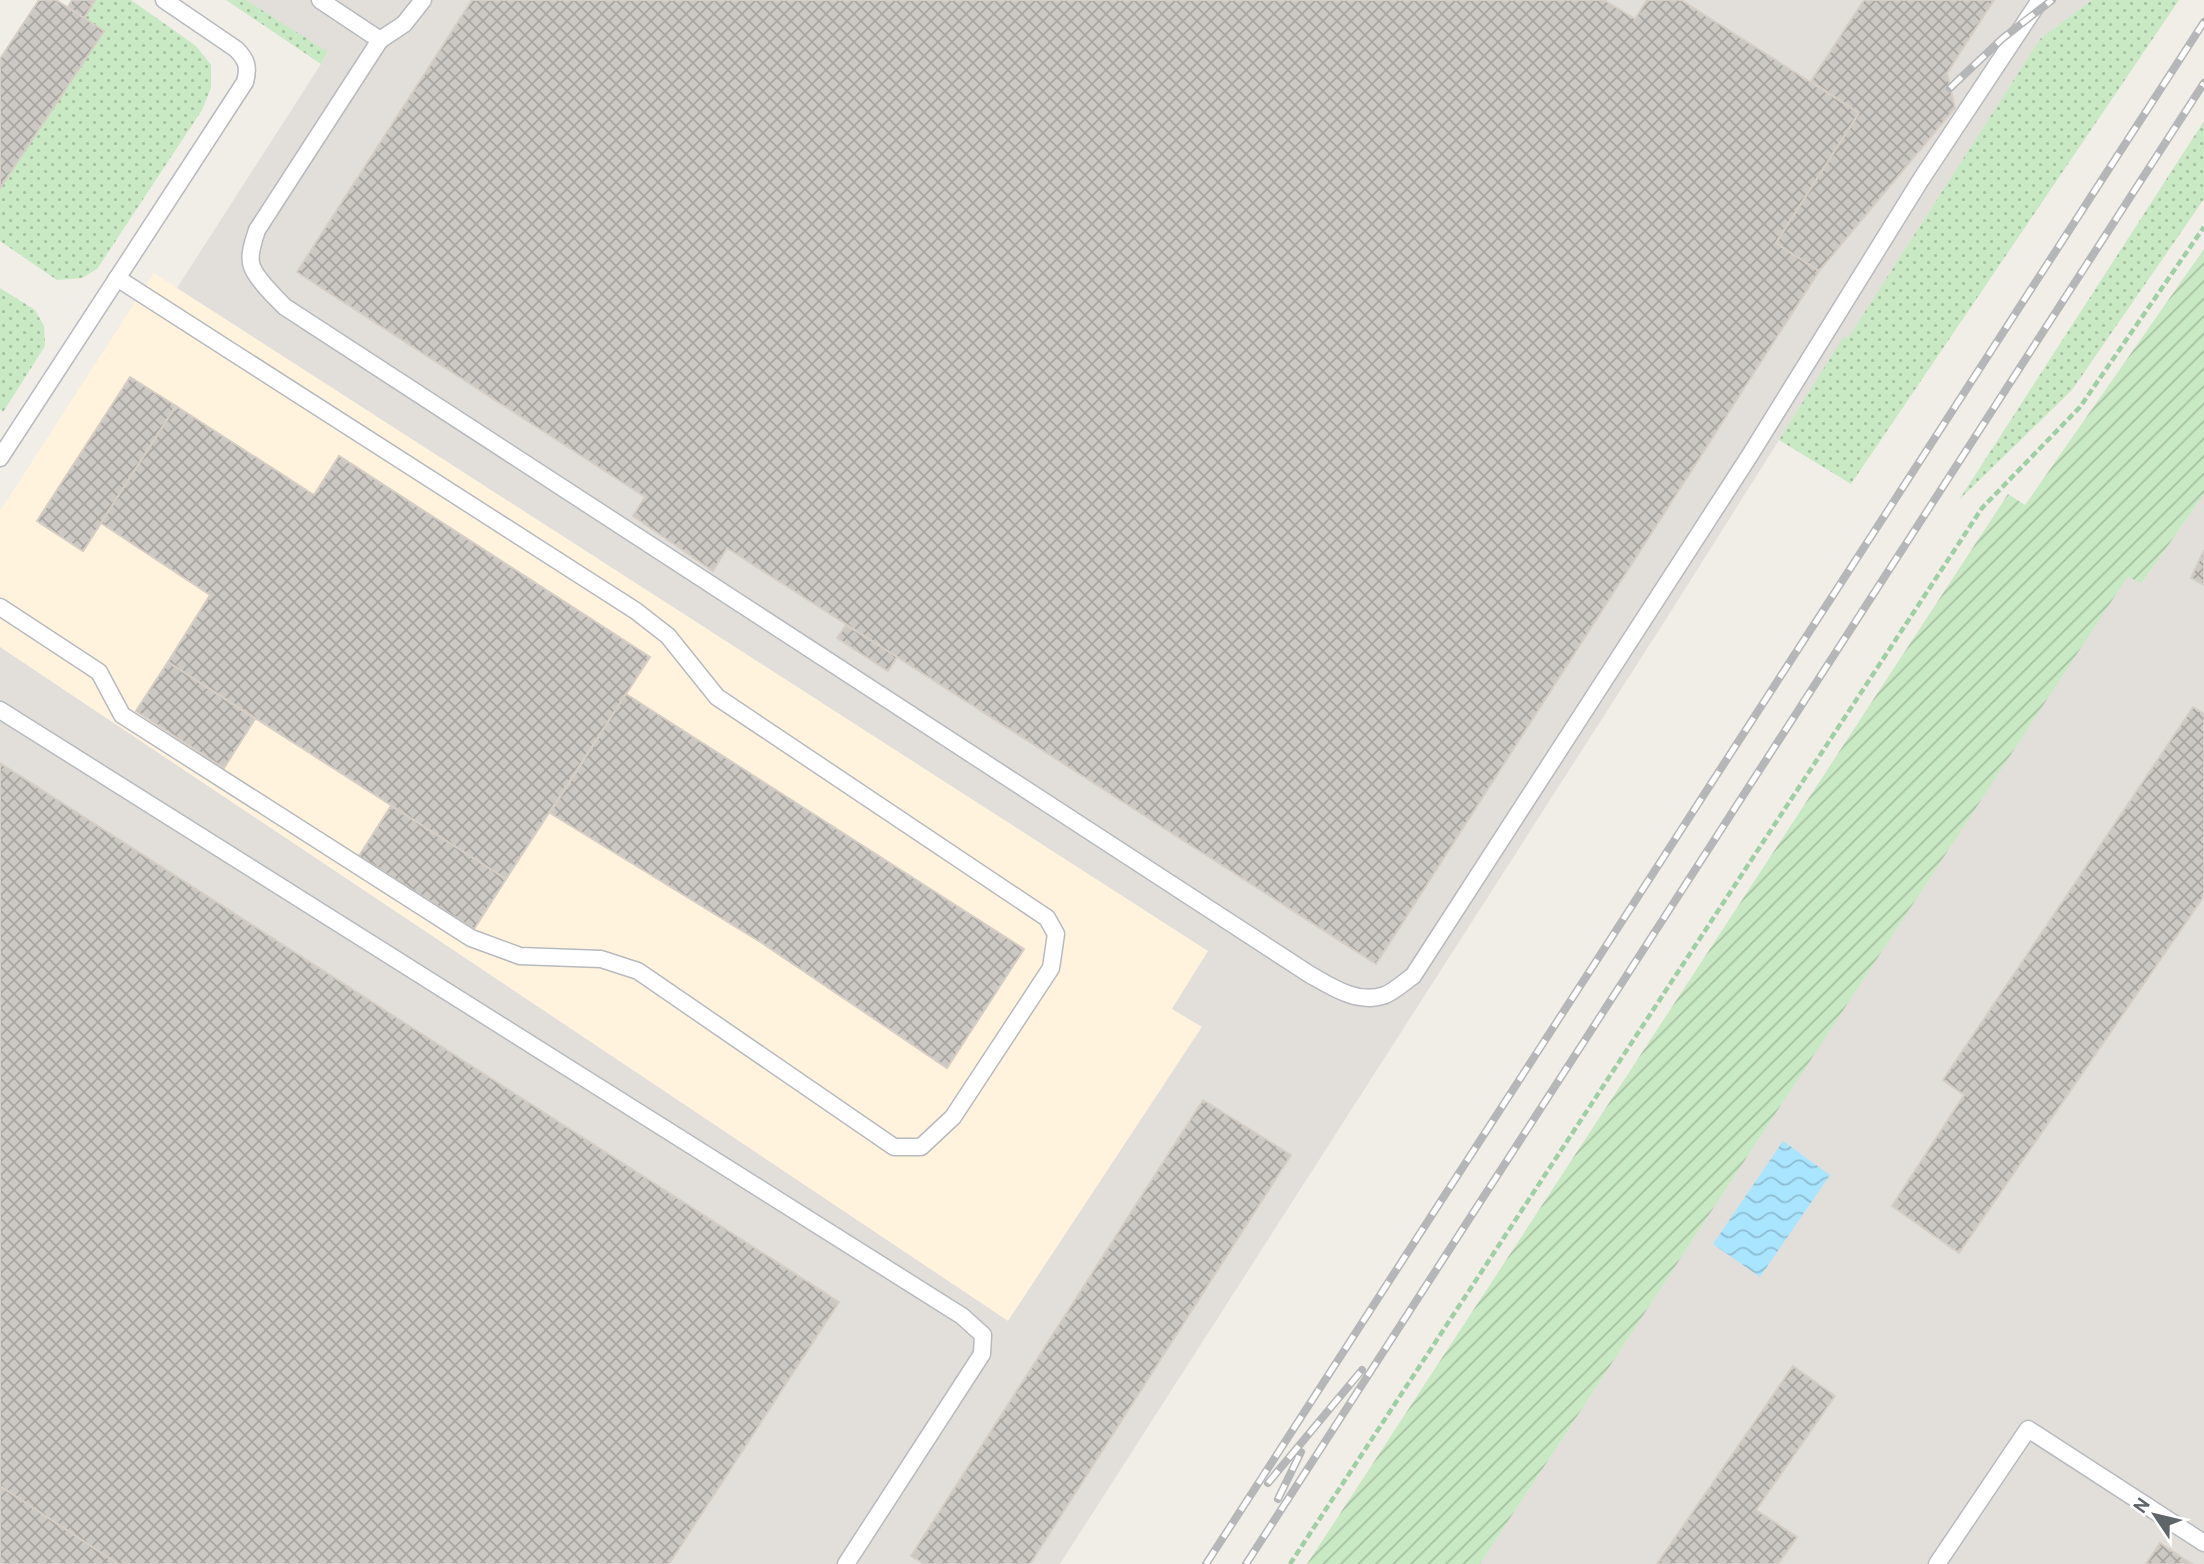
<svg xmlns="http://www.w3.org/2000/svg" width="2204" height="1564" font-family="Overpass,sans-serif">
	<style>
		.commercial { fill: #fff3de }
		.industrial { fill: #e2dfdb }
		.grass { fill: url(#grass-dots) }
		.garden { fill: url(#garden-furrows) }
		.water { fill: url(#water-waves) }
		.building { fill: url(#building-cross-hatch); stroke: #d6cec5; stroke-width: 2 }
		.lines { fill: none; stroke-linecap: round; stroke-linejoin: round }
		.service-casing { stroke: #b7babe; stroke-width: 19 }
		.path { stroke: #9ecfa5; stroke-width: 4.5; stroke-dasharray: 7 3.5; stroke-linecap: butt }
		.service { stroke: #fff; stroke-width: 16 }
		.rail-casing { stroke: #b5b6b7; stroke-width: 8 }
		.rail { stroke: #fff; stroke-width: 5; stroke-dasharray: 16; stroke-linecap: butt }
	</style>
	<defs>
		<pattern id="grass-dots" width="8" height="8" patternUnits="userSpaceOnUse" patternTransform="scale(1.75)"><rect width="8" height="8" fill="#c8e9c3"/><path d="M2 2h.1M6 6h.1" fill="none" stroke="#a6c0a2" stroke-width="1.8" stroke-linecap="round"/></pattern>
		<pattern id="garden-furrows" width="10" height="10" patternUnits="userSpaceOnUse" patternTransform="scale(1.75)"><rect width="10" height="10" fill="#c8e9c3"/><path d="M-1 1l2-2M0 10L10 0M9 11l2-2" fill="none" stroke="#a6c0a2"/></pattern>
		<pattern id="water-waves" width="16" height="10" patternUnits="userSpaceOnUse" patternTransform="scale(1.75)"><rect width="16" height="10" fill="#a9e5ff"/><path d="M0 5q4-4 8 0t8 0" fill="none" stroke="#8dbdd2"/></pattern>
		<pattern id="building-cross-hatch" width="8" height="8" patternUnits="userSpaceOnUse" patternTransform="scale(1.75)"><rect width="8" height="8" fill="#ccc8c3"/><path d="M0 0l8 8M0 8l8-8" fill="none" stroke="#a9a6a2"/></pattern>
	</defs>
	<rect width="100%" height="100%" fill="#f1ede7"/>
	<!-- commercial -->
	<polygon class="commercial" points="154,273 1208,951 1172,1008 1202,1026 1008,1321 0,647 0,511"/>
	<!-- industrial -->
	<g class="industrial">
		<polygon points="246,0 2092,0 2040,39 1848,338 1844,337 1668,616 1060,1564 0,1564 0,647 1008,1321 1202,1027 1172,1009 1208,951 177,288 328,53"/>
		<polygon points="2204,494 2204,1564 1480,1564 2128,575 2141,584"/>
	</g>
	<!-- grass -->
	<g class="grass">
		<polygon points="95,0 131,0 196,46 211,65 211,88 202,110 97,269 82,278 57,280 0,241 0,188 103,31 84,18"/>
		<polygon points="226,0 246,0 328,52 321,64"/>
		<polygon points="2092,0 2179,0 1851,484 1779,440 1844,336 1848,338 2040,39"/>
		<polygon points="2204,121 2204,199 2072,390 1959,500"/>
		<polygon points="0,288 35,310 44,326 45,346 3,412 0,409"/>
	</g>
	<!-- garden -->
	<polygon class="garden" points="2204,249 2204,494 2141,584 2128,576 1480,1564 1307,1564 2008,494 2025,505"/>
	<!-- water -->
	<polygon class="water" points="1783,1141 1830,1175 1760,1277 1713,1244"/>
	<!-- building -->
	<g class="building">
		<polygon points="39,0 56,0 104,31 0,188 0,59"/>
		<polygon points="72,0 95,0 84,18 68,7"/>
		<polygon points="472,0 1604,0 1635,19 1647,0 1681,0 1859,113 1776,243 1819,271 1376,964 727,548 713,571 633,516 645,497 297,272"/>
		<polygon points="1864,0 1994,0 1947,73 1955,108 1819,271 1776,243 1859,113 1811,81"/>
		<polygon points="130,377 176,406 83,551 37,521"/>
		<polygon points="176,406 314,495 339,456 650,657 506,879 168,662 210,595 101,523"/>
		<polygon points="2204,550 2204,585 2191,578"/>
		<polygon points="846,625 897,657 888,671 837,638"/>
		<polygon points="168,662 255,719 224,768 136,711"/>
		<polygon points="626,694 1024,949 947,1068 762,943 550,813"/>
		<polygon points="2193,707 2204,714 2204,896 1959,1253 1892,1206 1964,1095 1943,1080"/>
		<polygon points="0,763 839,1302 669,1564 118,1564 0,1486"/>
		<polygon points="391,806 506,879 474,929 359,856"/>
		<polygon points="1203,1100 1291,1155 1030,1564 924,1564 911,1556"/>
		<polygon points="1793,1366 1835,1396 1756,1510 1797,1537 1778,1564 1657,1564"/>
		<polygon points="0,1486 118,1564 0,1564"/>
		<polygon points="2160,1543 2192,1564 2146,1564"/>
	</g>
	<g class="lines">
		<defs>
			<g id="service">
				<path d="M320 0 380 40 257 230C254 240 249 252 251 263 253 276 275 297 285 307L1309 974C1332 987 1358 1005 1385 995 1395 991 1404 982 1413 976L1750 455 1920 181 2040 0"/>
				<polyline points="380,40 404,24 423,0"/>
				<path d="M0 458 245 82C249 67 247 60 236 49L164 0"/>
				<polyline points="0,607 99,672 122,715 471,938 520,956 601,959 638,971 894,1147 921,1147 953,1117 1051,968 1056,934 1047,918 717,697 668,636 636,611 117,278"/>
				<polyline points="0,710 962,1316 983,1335 982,1354 846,1564"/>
				<polyline points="1937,1564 2028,1429 2204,1543"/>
			</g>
		</defs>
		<!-- service casing -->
		<use href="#service" class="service-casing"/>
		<!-- path -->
		<polyline class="path" points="1290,1564 1982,508 2080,407 2204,227"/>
		<!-- service -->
		<use href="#service" class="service"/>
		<defs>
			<g id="rail">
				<polyline points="1950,88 2003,38 2052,0"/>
				<polyline points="1268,1483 1362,1370"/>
				<polyline points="1278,1499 1301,1452"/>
				<polyline points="1206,1564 2204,22"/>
				<polyline points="1246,1564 2204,83"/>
			</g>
		</defs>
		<!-- rail casing -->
		<use href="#rail" class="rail-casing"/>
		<!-- rail -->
		<use href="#rail" class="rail"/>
	</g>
	<!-- north arrow -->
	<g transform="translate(2155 1515) rotate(305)" stroke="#ffffff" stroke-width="5" paint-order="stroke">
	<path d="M0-5L12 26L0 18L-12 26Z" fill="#5e6468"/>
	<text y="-10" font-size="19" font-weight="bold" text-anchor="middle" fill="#5e6468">N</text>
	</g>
</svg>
